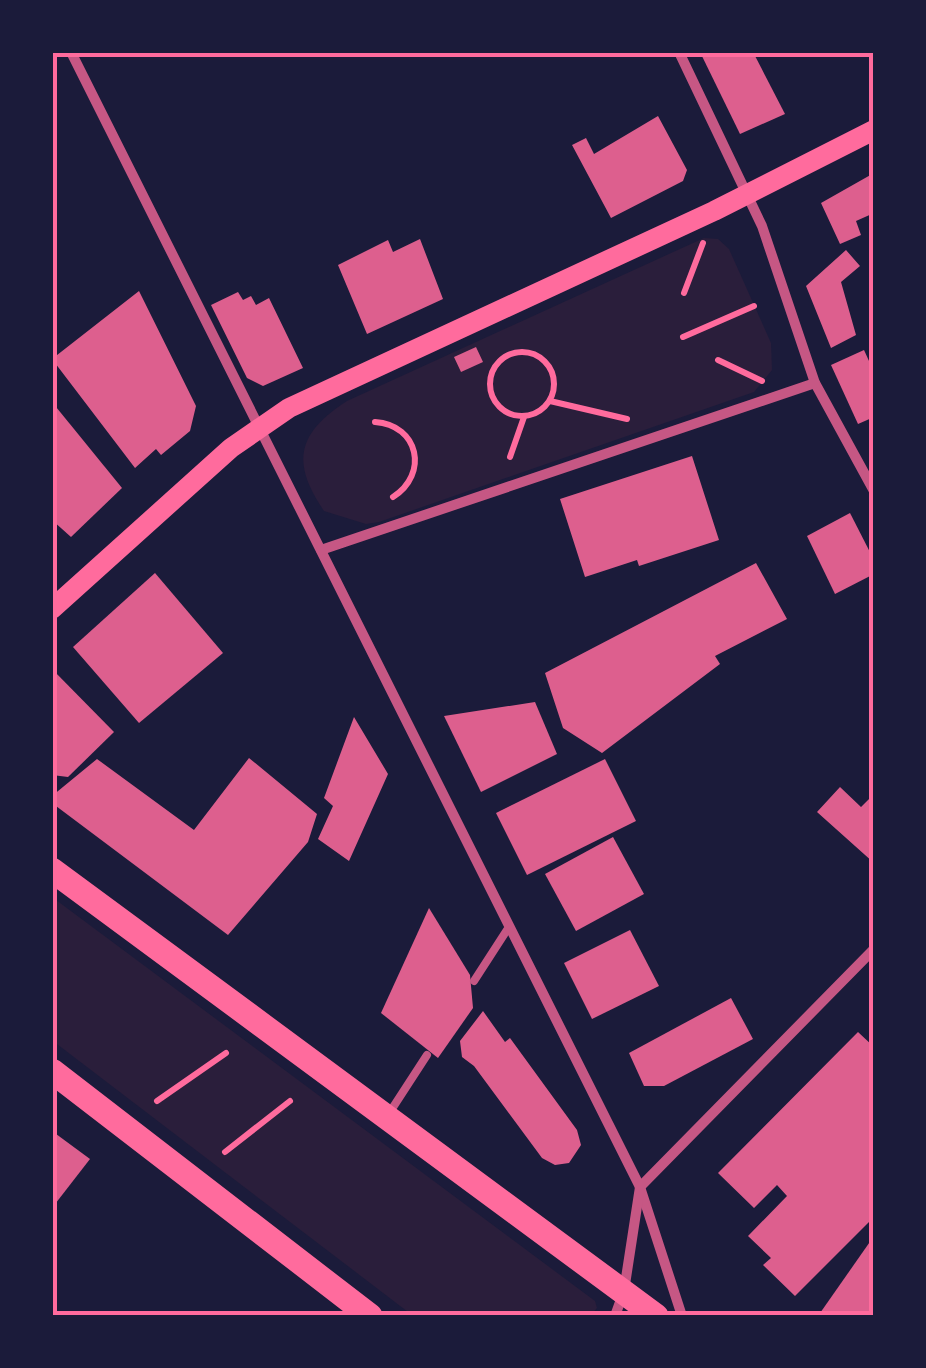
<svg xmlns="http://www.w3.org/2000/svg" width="926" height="1368" font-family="Helvetica,sans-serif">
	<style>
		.green { fill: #2a1e3b }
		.building { fill: #dd5f8e }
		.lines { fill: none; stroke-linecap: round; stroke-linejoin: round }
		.path { stroke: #ff6b9d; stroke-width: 6 }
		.service { stroke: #c65784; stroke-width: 8 }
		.minor { stroke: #c65784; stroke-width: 10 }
		.secondary { stroke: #ff6b9d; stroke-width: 20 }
		.primary { stroke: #ff6b9d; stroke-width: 25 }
		.neatline { fill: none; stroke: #ff6b9d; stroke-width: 4 }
	</style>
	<rect width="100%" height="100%" fill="#1b1b3a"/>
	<!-- green -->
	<g class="green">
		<path d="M704 238 718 239 729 249 771 343 772 370 754 392 379 522 366 524 324 511C290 461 298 433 347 401Z"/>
		<polygon points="52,897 595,1301 597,1308 591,1315 412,1315 53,1041"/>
	</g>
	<!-- building -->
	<g class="building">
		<polygon points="700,52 753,52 785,114 740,134"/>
		<polygon points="658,116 687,170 683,181 611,218 572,145 586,138 594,154"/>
		<polygon points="874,173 874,213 856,221 861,235 840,244 821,203"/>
		<polygon points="420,239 443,299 367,334 338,265 388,240 393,252"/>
		<polygon points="846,250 860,266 841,282 856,335 831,348 806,286"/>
		<polygon points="139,291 196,406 190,431 161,455 156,449 135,468 52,359"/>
		<polygon points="238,292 243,300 251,296 256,305 269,298 303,368 263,386 247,378 211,305"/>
		<polygon points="476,347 483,362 461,372 454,357"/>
		<polygon points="864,350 874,372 874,417 858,424 831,365"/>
		<polygon points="52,402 122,488 71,537 52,520"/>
		<polygon points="692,456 719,540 639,566 637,560 585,577 560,499"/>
		<polygon points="850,513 874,560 874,574 835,594 807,536"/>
		<polygon points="756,563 787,619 715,656 720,664 602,753 563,728 545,673"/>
		<polygon points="155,573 223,653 139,723 73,647"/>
		<polygon points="52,669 114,732 68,777 52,775"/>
		<polygon points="535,702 557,754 481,792 444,716"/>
		<polygon points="354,717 388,774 349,861 318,839 333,806 324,798"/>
		<polygon points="249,758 317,814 308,842 228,935 52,803 52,796 97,759 194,830"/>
		<polygon points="605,759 636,821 527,875 496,813"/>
		<polygon points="840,787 861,807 874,794 874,863 817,812"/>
		<polygon points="613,837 644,894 576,931 545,874"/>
		<polygon points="429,908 470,975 473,1008 438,1058 381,1013"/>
		<polygon points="630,930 659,986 592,1019 564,963"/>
		<polygon points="731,998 753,1039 664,1086 644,1086 629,1053"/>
		<polygon points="483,1011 505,1042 510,1038 577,1130 581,1145 569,1163 555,1165 542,1158 474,1066 462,1057 460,1041"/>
		<polygon points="858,1032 874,1047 874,1217 795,1296 763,1265 771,1258 748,1236 787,1196 777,1185 754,1208 718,1173"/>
		<polygon points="52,1131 90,1159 52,1208"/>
		<polygon points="874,1236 874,1316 818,1316"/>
	</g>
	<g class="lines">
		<!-- path -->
		<g class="path">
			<polyline points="684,293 703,243"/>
			<polyline points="683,337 754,306"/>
			<circle cx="522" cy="384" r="32"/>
			<polyline points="718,360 762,381"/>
			<polyline points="550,401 627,419"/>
			<path d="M375 422C419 425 429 474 393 497"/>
			<polyline points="510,457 524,417"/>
			<polyline points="157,1101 226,1053"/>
			<polyline points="225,1152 290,1101"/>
		</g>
		<!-- service -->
		<g class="service">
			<polyline points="474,981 507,930"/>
			<polyline points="388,1115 427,1055"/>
		</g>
		<!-- minor -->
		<g class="minor">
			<polyline points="71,52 640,1187 682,1316"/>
			<polyline points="679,52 762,226 815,383 874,491"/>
			<polyline points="321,550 815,383"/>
			<polyline points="615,1316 624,1291 640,1187 874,949"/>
		</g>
		<!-- secondary -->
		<polyline class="secondary" points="52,609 231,448 289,408 714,211 874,130"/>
		<!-- primary -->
		<g class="primary">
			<polyline points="52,870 656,1316"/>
			<polyline points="52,1071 370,1316"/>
		</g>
	</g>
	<!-- border -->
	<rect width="926" height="1368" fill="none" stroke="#1b1b3a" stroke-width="110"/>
	<rect x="55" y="55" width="816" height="1258" class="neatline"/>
</svg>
